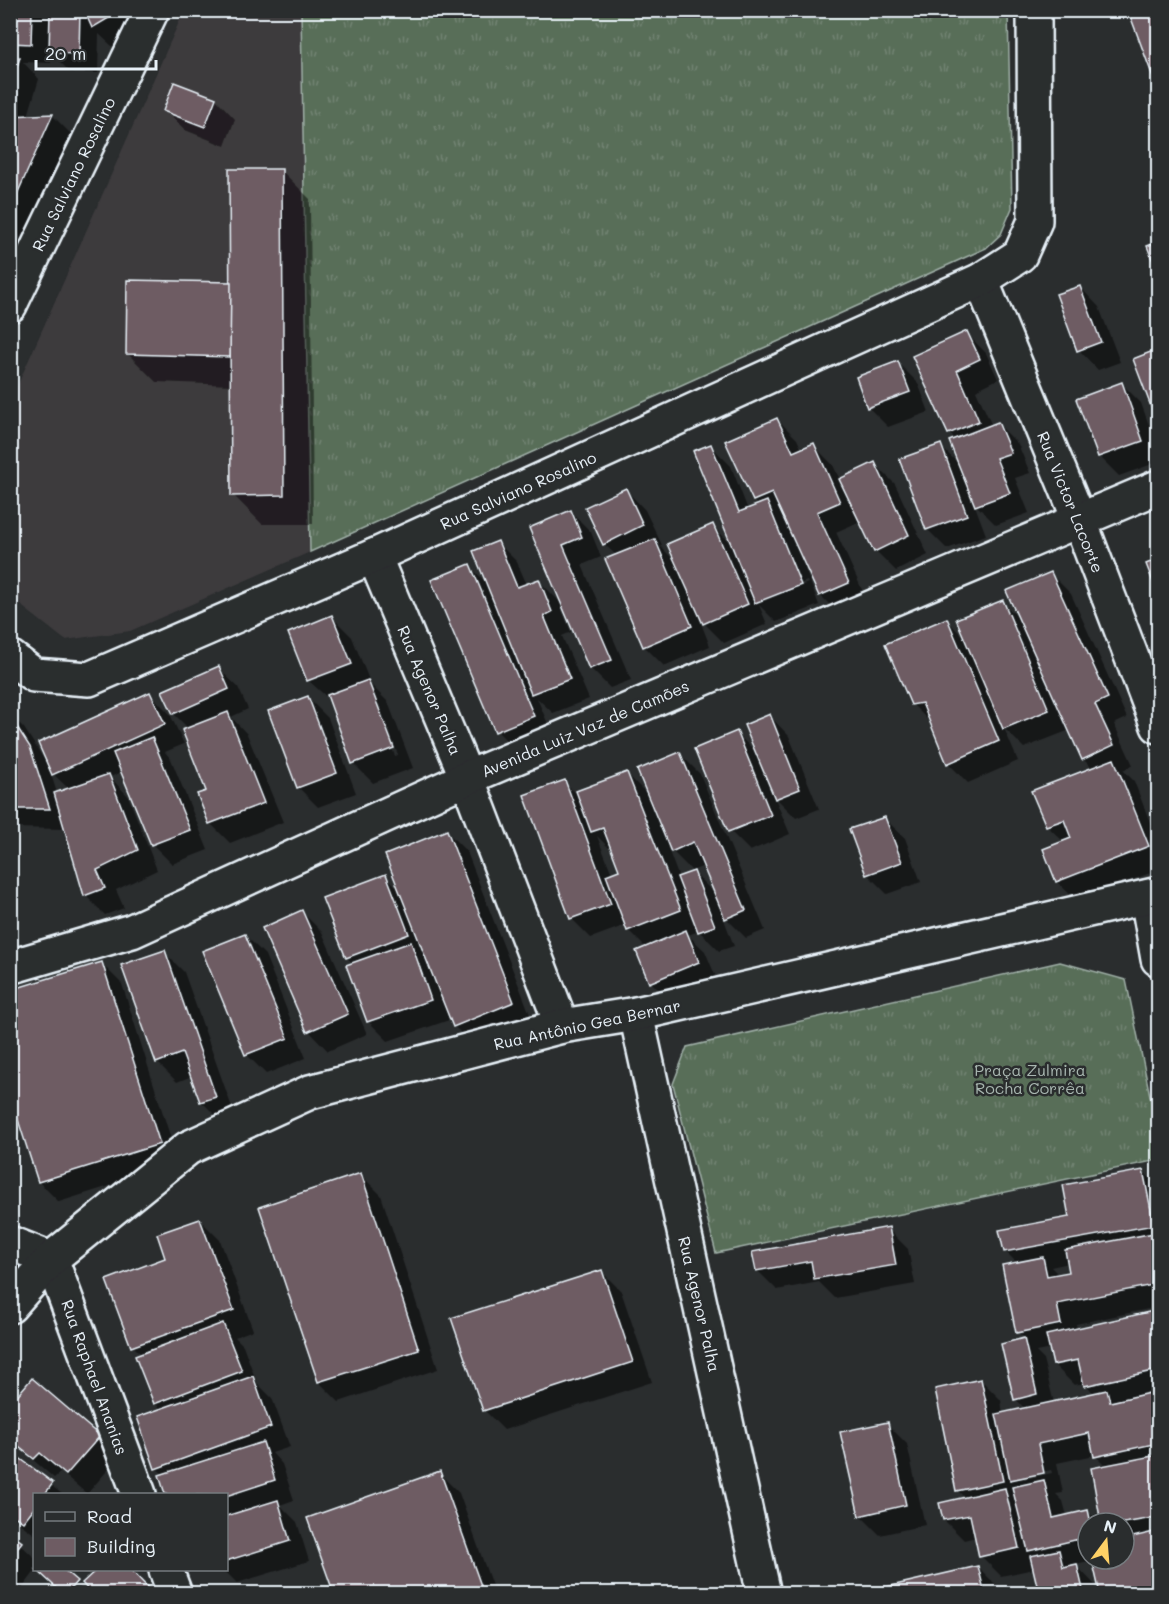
<svg xmlns="http://www.w3.org/2000/svg" width="1169" height="1604" font-family="Mali,sans-serif">
	<style>
		.built { fill: #3e3b3e }
		.grass { fill: url(#grass-tufts); stroke: #a0b0a8; stroke-width: 1.5 }
		.shadow { fill: #0007; fill-rule: evenodd }
		.building { fill: #6e5c63; stroke: #e8f1f8; stroke-width: 1.5 }
		.lines { fill: none; stroke-linecap: round; stroke-linejoin: round }
		.minor-casing { stroke: #e8f1f8; stroke-width: 38 }
		.minor { stroke: #2a2d2e; stroke-width: 33 }
		.labels { text-anchor: middle; dominant-baseline: central; stroke-width: 5; stroke-linejoin: round; paint-order: stroke }
		.street-label { font-size: 16px; fill: #e8f1f8; stroke: #2a2d2e }
		.park-label { font-size: 16px; fill: #a8b6b0; stroke: #2a2d2e }
	</style>
	<defs>
		<pattern id="grass-tufts" width="24" height="20" patternUnits="userSpaceOnUse" patternTransform="scale(1.5)"><rect width="24" height="20" fill="#596e59"/><path d="M3 7l-1-3M5 7V3M7 7l1-3M15 17l-1-3M17 17v-4M19 17l1-3" fill="none" stroke="#718372"/></pattern>
	</defs>
	<rect width="100%" height="100%" fill="#2a2d2e"/>
	<filter id="ink" filterUnits="userSpaceOnUse"><feTurbulence type="fractalNoise" baseFrequency=".0167" numOctaves="2"/><feDisplacementMap in="SourceGraphic" scale="12" xChannelSelector="R" yChannelSelector="G"/><feConvolveMatrix kernelMatrix="1 2 1 2 8 2 1 2 1" color-interpolation-filters="sRGB"/></filter>
	<g filter="url(#ink)">
		<!-- built -->
		<polygon class="built" points="184,11 301,11 310,552 130,631 65,640 23,607 11,587 11,400"/>
		<!-- grass -->
		<g class="grass">
			<polygon points="301,11 1008,11 1012,208 1001,234 986,248 310,552"/>
			<polygon points="1060,962 1126,980 1158,1134 1158,1160 716,1253 673,1084 687,1047"/>
		</g>
		<!-- shadow -->
		<g class="shadow">
			<polygon points="10,10 43,10 51,18 51,10 125,10 133,35 113,47 99,34 98,73 70,72 51,53 51,63 23,62 39,79 28,116 52,115 72,135 10,273"/>
			<polygon points="1129,10 1158,10 1158,80 1155,76"/>
			<polygon points="216,99 235,119 225,146 185,130 165,110"/>
			<polygon points="281,170 310,199 313,524 262,524 233,495 231,385 156,382 127,353 233,284"/>
			<polygon points="1080,287 1099,307 1120,362 1098,370 1079,350"/>
			<polygon points="966,333 986,353 998,379 976,390 992,426 998,424 1018,444 1030,473 1015,478 1029,513 996,525 974,503 986,535 947,549 927,529 940,446 961,466 956,440 950,434 914,356"/>
			<polygon points="1158,351 1158,421 1135,360"/>
			<polygon points="898,363 918,383 929,412 888,427 868,407"/>
			<polygon points="1121,383 1141,403 1158,450 1158,462 1119,476 1099,456"/>
			<path d="M777 419 797 439 802 450 813 445 833 465 840 480 875 464 895 484 928 555 896 571 876 551 861 521 836 532 868 603 840 615 820 595 807 568 805 569 819 605 776 622 759 605 767 624 724 643 699 618 710 646 664 666 644 646 617 556 604 544 626 490 645 510 662 545 660 546 677 563 713 526 733 546 711 446 731 466 748 510 759 506 754 501ZM807 581 808 583 764 601V598Z"/>
			<polygon points="571,512 591,532 601,557 582,565 631,680 610,688 591,669 564,607 561,608 571,632 562,636 589,699 553,713 537,698 553,736 517,751 497,731 469,566 489,585 497,542 517,562 527,585 538,580 563,605 531,529"/>
			<polygon points="1051,574 1071,594 1127,718 1114,724 1133,765 1123,770 1134,781 1158,843 1158,870 1077,901 1057,882 1045,850 1064,842 1047,826 1093,769 1083,759 1070,730 1024,748 1004,728 1018,761 968,783 948,763 932,724 912,704 947,620 966,640 1002,602 1021,620"/>
			<path d="M332 617 352 637 371 685 388 702 413 768 373 783 353 763 330 700 309 681 290 633ZM375 704H379L398 755 395 756Z"/>
			<polygon points="218,668 238,687 248,709 231,717 247,734 283,822 230,843 210,823 208,792 189,729 174,714"/>
			<path d="M150 694 170 714 184 744 165 752 171 759 208 850 172 864 152 844 122 772 110 777 128 796 157 870 116 890 124 908 105 915 85 895 66 829 10 828V714L24 728 47 764ZM50 771 69 789 57 793Z"/>
			<polygon points="308,698 328,718 356,793 318,807 298,787"/>
			<polygon points="770,716 789,736 819,809 796,818 774,796 790,834 750,851 730,831 736,733 758,754"/>
			<path d="M680 754 700 774 765 930 746 938 722 914 734 946 719 951 699 931 688 935 705 951 718 982 670 1002 651 982 646 948 628 930 626 925 591 938 571 918 564 782 576 793 627 774 649 796ZM597 836 613 852 621 871 612 874ZM667 846 694 873 679 878ZM704 866 717 896 692 871Z"/>
			<polygon points="885,819 905,838 921,882 887,894 867,874"/>
			<polygon points="447,832 467,852 533,1022 474,1046 454,1026 452,1019 388,1041 368,1021 353,964 347,957 386,876 401,891"/>
			<polygon points="302,912 322,932 367,1034 328,1051 309,1031"/>
			<polygon points="245,935 265,955 306,1058 266,1074 246,1054"/>
			<polygon points="164,952 184,972 235,1116 221,1121 201,1101 192,1076 177,1082 157,1062"/>
			<polygon points="102,964 122,984 179,1164 59,1202 39,1182"/>
			<path d="M1143 1171 1158 1187V1307L1076 1324 1077 1329 1158 1312V1594H1102L1094 1560 1075 1564 1096 1586 1098 1594H1040L1034 1569 1001 1576 981 1556 976 1537 964 1540 944 1520 965 1498 957 1490 981 1380 1001 1400 1003 1414 1025 1409 1016 1399 1003 1345 1025 1339 1018 1332 1017 1263 1005 1251 1071 1218ZM1069 1263 1071 1273 1059 1275 1051 1267ZM1051 1349 1054 1365 1074 1385 1085 1383 1094 1394 1054 1403 1043 1359 1036 1352ZM1095 1455 1106 1466 1124 1523V1559H1088V1523H1099L1087 1511 1067 1516 1063 1501 1056 1494 1063 1493 1057 1463ZM1051 1470 1052 1473 1024 1479V1476Z"/>
			<polygon points="361,1175 381,1195 438,1369 339,1402 319,1382 261,1208"/>
			<polygon points="200,1220 220,1240 253,1330 235,1337 243,1345 257,1383 272,1398 290,1447 272,1453 282,1464 294,1500 280,1505 297,1522 309,1561 237,1583 224,1570 226,1570 226,1494 167,1494 161,1476 164,1475 156,1468 162,1410 155,1403 142,1355 133,1346 167,1259"/>
			<polygon points="888,1229 908,1249 915,1284 835,1298 819,1282 777,1290 757,1270"/>
			<polygon points="601,1271 621,1291 652,1382 504,1430 484,1410"/>
			<polygon points="10,1406 99,1437 119,1457 87,1494 61,1472 54,1478 10,1440"/>
			<polygon points="887,1424 907,1444 925,1525 880,1535 860,1515"/>
			<polygon points="10,1453 62,1494 34,1494 34,1534 10,1516"/>
			<polygon points="439,1473 459,1493 495,1594 336,1594"/>
			<polygon points="10,1535 34,1557 34,1570 36,1570 18,1594 10,1594"/>
			<polygon points="978,1567 998,1587 999,1594 863,1594"/>
			<polygon points="38,1570 62,1570 87,1594 64,1594"/>
			<polygon points="89,1570 130,1570 153,1594 93,1574"/>
		</g>
		<!-- building -->
		<g class="building">
			<polygon points="10,10 32,10 31,44 10,43"/>
			<polygon points="50,10 80,10 79,54 49,53"/>
			<polygon points="84,10 112,10 114,15 92,28"/>
			<polygon points="1128,10 1158,10 1158,75 1153,77"/>
			<polygon points="20,57 10,89 10,58"/>
			<polygon points="174,82 216,98 205,127 163,111"/>
			<polygon points="53,114 10,210 10,116"/>
			<polygon points="229,169 282,169 284,495 231,496"/>
			<polygon points="1158,242 1158,274 1147,246"/>
			<polygon points="127,280 231,282 230,357 126,354"/>
			<polygon points="1080,286 1101,342 1077,351 1056,294"/>
			<polygon points="967,331 980,359 957,370 979,421 948,434 912,356"/>
			<polygon points="1158,349 1158,425 1133,359"/>
			<polygon points="898,361 910,392 867,408 856,377"/>
			<polygon points="1122,382 1143,441 1098,457 1076,399"/>
			<polygon points="777,418 793,452 814,443 840,502 817,512 849,583 819,596 772,493 753,501 725,441"/>
			<polygon points="998,422 1011,453 996,458 1010,493 975,506 949,441"/>
			<polygon points="711,444 739,512 767,501 801,585 755,603 693,451"/>
			<polygon points="941,444 967,515 926,530 899,459"/>
			<polygon points="875,462 909,535 874,552 839,479"/>
			<polygon points="626,488 643,525 603,545 585,507"/>
			<polygon points="571,510 582,537 563,545 612,660 589,669 529,528"/>
			<polygon points="713,524 748,604 703,624 667,544"/>
			<polygon points="655,539 692,626 643,647 605,559"/>
			<polygon points="498,541 517,587 539,579 552,612 544,616 570,679 531,694 473,551"/>
			<polygon points="1158,559 1158,595 1146,564"/>
			<polygon points="470,564 534,716 495,732 431,580"/>
			<polygon points="1051,572 1108,698 1095,704 1114,745 1082,760 1006,591"/>
			<polygon points="1003,600 1049,710 1003,729 956,619"/>
			<polygon points="332,615 352,664 307,681 288,633"/>
			<polygon points="947,618 999,741 947,764 922,703 911,705 885,644"/>
			<polygon points="219,666 229,689 173,714 162,691"/>
			<polygon points="368,680 394,748 352,764 327,695"/>
			<polygon points="150,692 165,724 52,775 38,743"/>
			<polygon points="308,696 337,773 297,788 268,711"/>
			<polygon points="228,712 264,803 209,824 197,794 206,791 182,730"/>
			<polygon points="770,714 800,789 775,799 744,725"/>
			<polygon points="10,716 30,747 50,809 10,809"/>
			<polygon points="737,731 771,815 728,832 694,749"/>
			<polygon points="152,737 190,830 151,845 113,753"/>
			<polygon points="680,752 746,910 725,919 693,842 671,852 637,770"/>
			<polygon points="1114,759 1149,846 1056,882 1043,849 1071,838 1064,820 1046,826 1031,791"/>
			<polygon points="627,772 681,910 627,931 606,875 619,870 603,828 591,832 576,791"/>
			<polygon points="109,774 138,850 97,870 105,888 84,896 54,793"/>
			<polygon points="565,780 611,904 570,919 524,795"/>
			<polygon points="885,817 902,862 866,875 849,829"/>
			<polygon points="447,830 514,1002 453,1027 385,855"/>
			<polygon points="694,871 715,926 698,932 677,877"/>
			<polygon points="386,874 409,934 346,958 322,898"/>
			<polygon points="302,910 348,1014 307,1032 262,928"/>
			<polygon points="686,930 699,962 649,983 636,951"/>
			<polygon points="245,934 288,1038 245,1055 202,951"/>
			<polygon points="411,942 431,1000 367,1022 346,965"/>
			<polygon points="165,950 216,1097 200,1102 182,1053 156,1063 121,965"/>
			<polygon points="102,962 160,1144 38,1182 10,1095 10,990"/>
			<polygon points="1143,1170 1154,1225 1004,1252 999,1230 1069,1217 1063,1185"/>
			<polygon points="361,1173 419,1350 318,1382 259,1207"/>
			<polygon points="200,1219 234,1310 131,1347 106,1280 165,1258 157,1234"/>
			<polygon points="889,1227 896,1265 814,1279 811,1261 756,1271 752,1252"/>
			<polygon points="1154,1233 1158,1255 1158,1284 1057,1304 1061,1324 1016,1333 1002,1265 1043,1257 1047,1276 1069,1272 1065,1250"/>
			<polygon points="602,1270 633,1362 483,1411 451,1318"/>
			<polygon points="1158,1310 1158,1370 1084,1386 1078,1360 1053,1365 1046,1335"/>
			<polygon points="223,1323 242,1371 154,1404 135,1356"/>
			<polygon points="1024,1338 1037,1394 1014,1400 1001,1344"/>
			<polygon points="253,1376 271,1427 155,1469 137,1417"/>
			<polygon points="32,1378 100,1436 66,1475 40,1453 34,1459 10,1440 10,1404"/>
			<polygon points="981,1379 1003,1481 956,1491 935,1389"/>
			<polygon points="1107,1390 1110,1402 1158,1391 1158,1443 1094,1457 1089,1433 1038,1444 1044,1473 1010,1480 996,1414"/>
			<polygon points="888,1422 906,1505 859,1516 840,1432"/>
			<polygon points="263,1442 275,1480 226,1496 165,1494 159,1475"/>
			<polygon points="10,1451 53,1483 45,1494 34,1494 34,1508 23,1522 10,1513"/>
			<polygon points="1158,1455 1158,1517 1124,1523 1101,1523 1091,1468"/>
			<polygon points="440,1471 484,1594 334,1594 307,1518"/>
			<polygon points="1044,1480 1053,1518 1088,1510 1091,1523 1088,1523 1088,1537 1028,1551 1012,1487"/>
			<polygon points="1005,1488 1019,1548 979,1557 970,1515 943,1520 939,1503"/>
			<polygon points="278,1500 290,1541 226,1561 226,1516"/>
			<polygon points="1158,1531 1158,1591 1146,1594 1100,1594 1092,1559 1124,1559 1124,1539"/>
			<polygon points="10,1533 22,1542 10,1558"/>
			<polygon points="1059,1550 1063,1567 1077,1564 1084,1594 1039,1594 1030,1556"/>
			<polygon points="978,1566 985,1594 856,1594"/>
			<polygon points="37,1570 64,1570 77,1581 66,1594 63,1594"/>
			<polygon points="96,1570 131,1570 154,1594 92,1594 82,1583"/>
		</g>
		<g class="lines">
			<defs>
				<g id="minor">
					<polyline points="981,280 1079,519 1158,726"/>
					<polyline points="10,305 152,10"/>
					<polyline points="374,556 467,778 562,1026"/>
					<polyline points="10,657 34,675 89,679 374,556 835,346 981,280 1020,255 1035,221 1034,10"/>
					<polyline points="1147,897 1158,959"/>
					<polyline points="10,967 132,931 467,778 1158,487"/>
					<polyline points="636,1014 764,1594"/>
					<polyline points="10,1243 51,1259 139,1494"/>
					<polyline points="10,1306 51,1259 188,1148 310,1092 562,1026 636,1014 1158,894"/>
					<polyline points="166,1570 175,1594"/>
				</g>
			</defs>
			<!-- minor casing -->
			<use href="#minor" class="minor-casing"/>
			<!-- minor -->
			<use href="#minor" class="minor"/>
		</g>
	</g>
	<g class="labels">
		<!-- street labels -->
		<g class="street-label">
			<text transform="translate(73 174) rotate(-64)">Rua Salviano Rosalino</text>
			<text transform="translate(518 490) rotate(-24)">Rua Salviano Rosalino</text>
			<text transform="translate(1071 502) rotate(68)">Rua Victor Lacorte</text>
			<text transform="translate(430 690) rotate(67)">Rua Agenor Palha</text>
			<text transform="translate(585 728) rotate(-23)">Avenida Luiz Vaz de Camões</text>
			<text transform="translate(587 1024) rotate(-12)">Rua Antônio Gea Bernar</text>
			<text transform="translate(700 1304) rotate(77)">Rua Agenor Palha</text>
			<text transform="translate(95 1377) rotate(70)">Rua Raphael Ananias</text>
		</g>
		<!-- park labels -->
		<g class="park-label">
			<text x="1030" y="1069">Praça Zulmira<tspan x="1030" dy="18">Rocha Corrêa</tspan></text>
		</g>
	</g>
	<!-- margin -->
	<rect width="1169" height="1604" fill="none" stroke="#2a2d2e" stroke-width="36"/>
	<rect x="18" y="18" width="1133" height="1568" fill="none" stroke="#e8f1f8" stroke-width="2" filter="url(#ink)"/>
	<!-- legend -->
	<rect x="33" y="1493" width="195" height="78" fill="#2a2d2e" stroke="#767b7f" stroke-width="1.5"/>
	<rect x="45" y="1512" width="30" height="9" fill="#2a2d2e" stroke="#767b7f" stroke-width="1.5"/>
	<text x="87" y="1523" font-size="18" fill="#e8f1f8">Road</text>
	<rect x="45" y="1538" width="30" height="18" fill="#6e5c63" stroke="#767b7f" stroke-width="1.5"/>
	<text x="87" y="1553" font-size="18" fill="#e8f1f8">Building</text>
	<!-- north arrow -->
	<g transform="translate(1106 1541) rotate(16)"><circle r="28" fill="#2a2d2e" stroke="#767b7f" stroke-width="1.5"/>
	<path d="M0-4.5L10 22L0 15L-10 22Z" fill="#ffd166"/>
	<text y="-9" font-size="16" font-weight="bold" text-anchor="middle" fill="#e8f1f8">N</text>
	</g>
	<!-- scale -->
	<path d="M36 60v9h120v-9" fill="none" stroke="#e8f1f8" stroke-width="3"/>
	<text x="45" y="60" font-size="18" fill="#e8f1f8" stroke="#2a2d2e" stroke-width="4.5" paint-order="stroke">20 m</text>
</svg>
